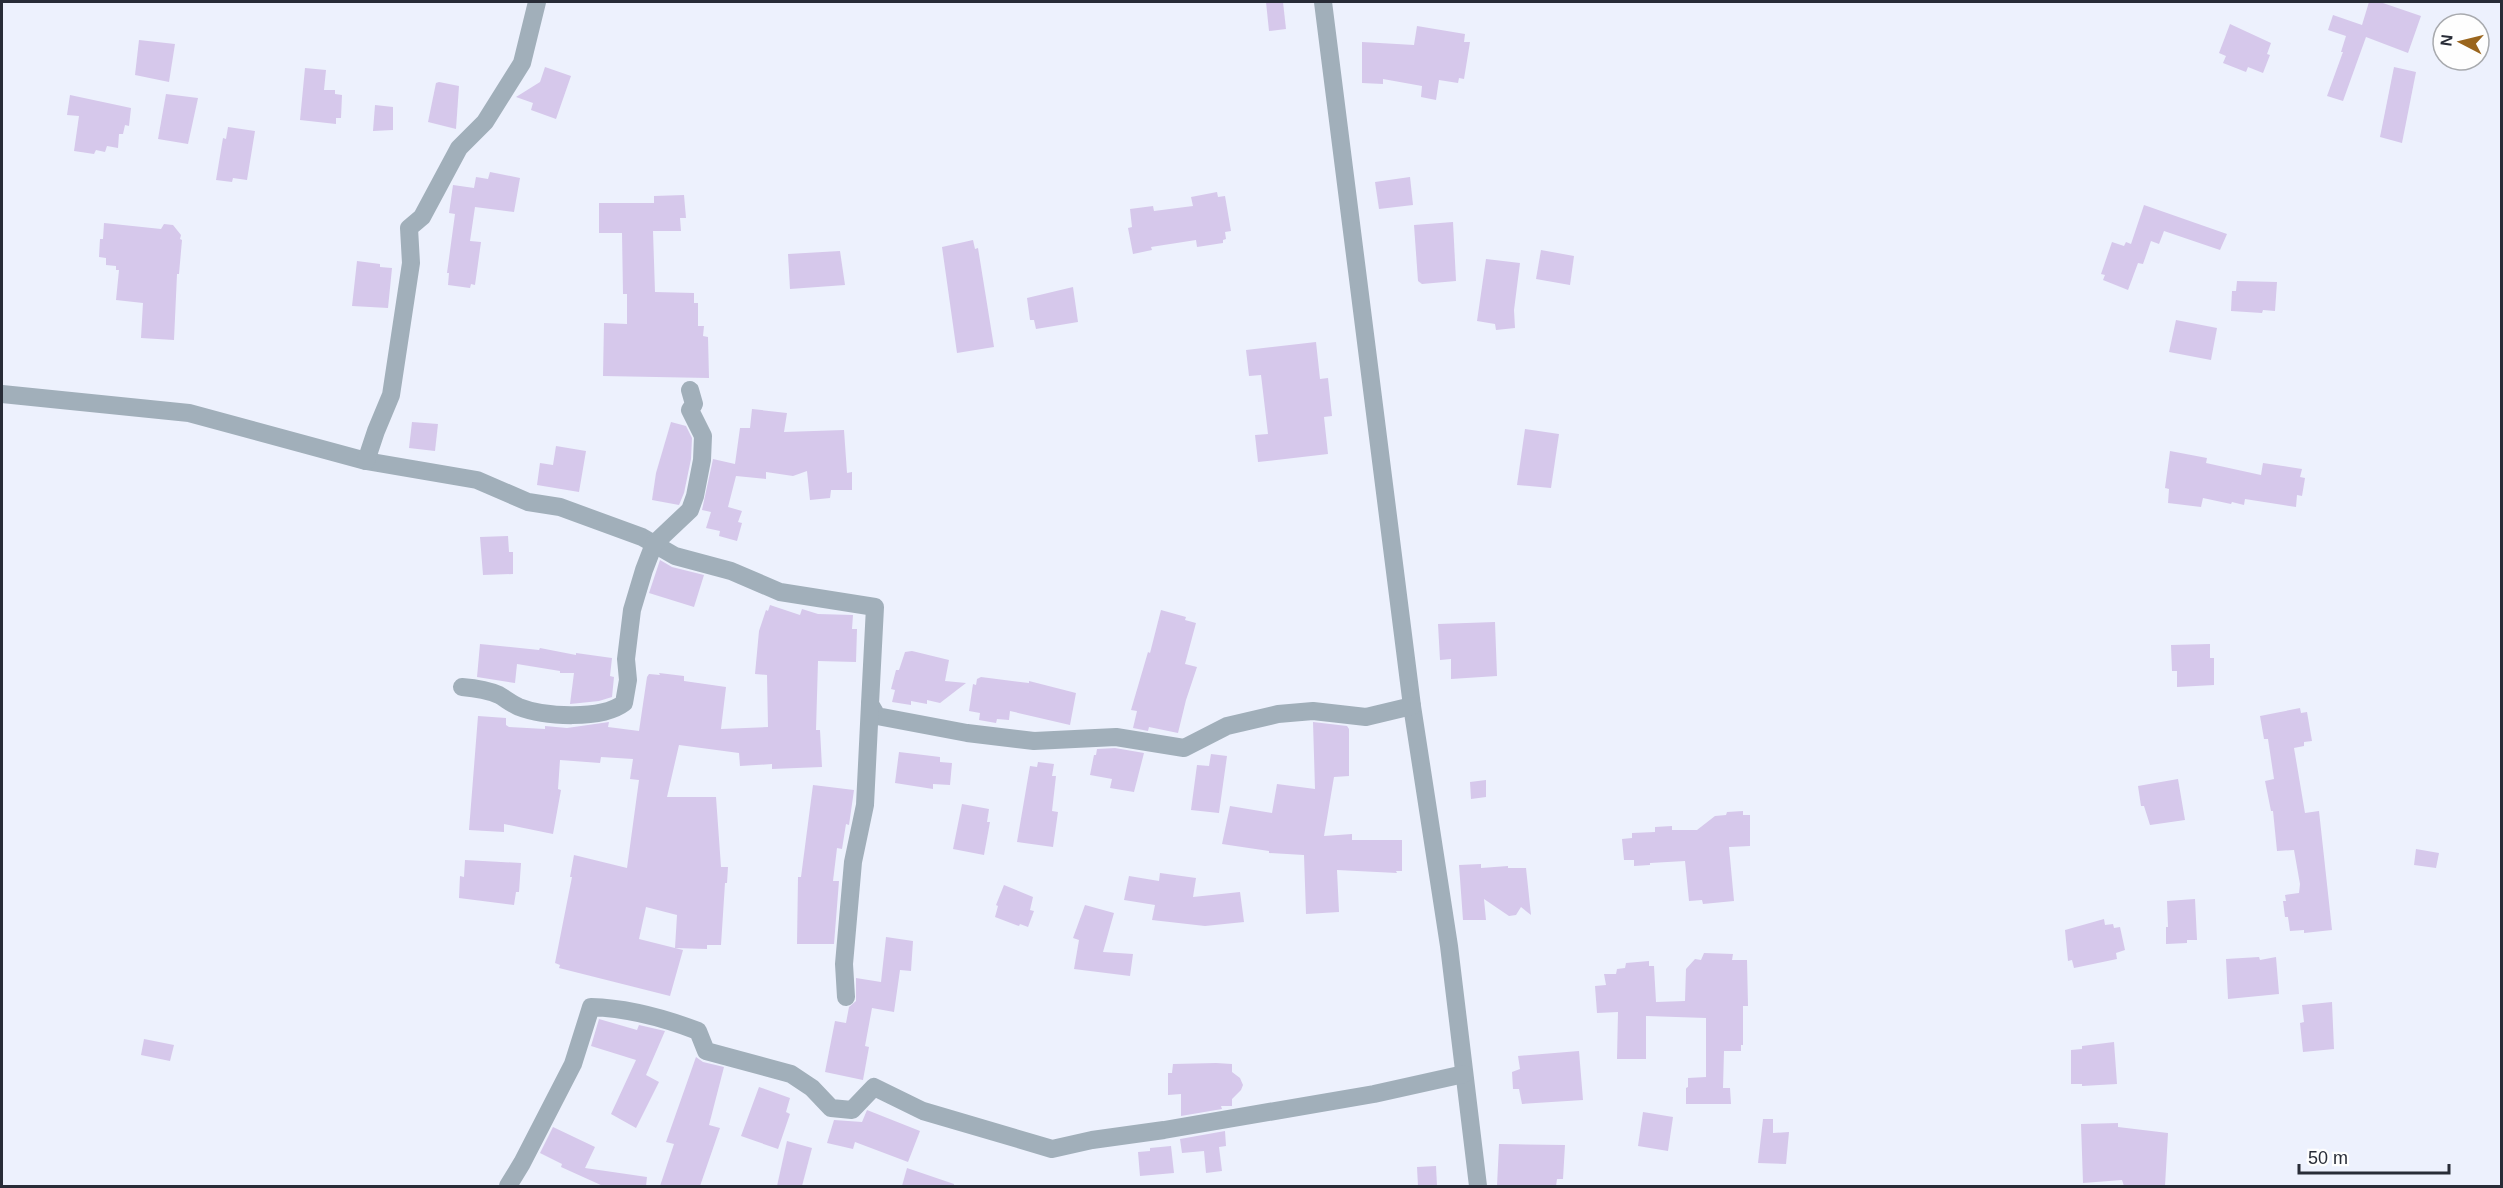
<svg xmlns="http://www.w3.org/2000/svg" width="2503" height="1188" font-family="Helvetica,sans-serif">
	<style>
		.building { fill: #d6c8eb }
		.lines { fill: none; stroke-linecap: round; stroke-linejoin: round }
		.street { stroke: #a1afba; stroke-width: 18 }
	</style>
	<rect width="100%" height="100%" fill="#edf1fd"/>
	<!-- building -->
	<g class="building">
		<polygon points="1266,2 1283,2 1286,29 1269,31"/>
		<polygon points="2369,2 2380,2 2421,16 2408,53 2366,37 2343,101 2327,96 2343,52 2341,52 2346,36 2328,30 2333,15 2362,25"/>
		<polygon points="2230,24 2271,43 2267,54 2270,55 2263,73 2248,67 2246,72 2223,63 2226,56 2219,53"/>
		<polygon points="1417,26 1465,34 1464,42 1470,42 1464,79 1459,78 1458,83 1439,80 1436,100 1421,97 1422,86 1383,79 1383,84 1362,83 1362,42 1414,45"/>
		<polygon points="139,40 175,44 169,82 135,75"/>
		<polygon points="545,67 571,76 556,119 531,110 533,103 516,97 540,82"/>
		<polygon points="2394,67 2416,72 2402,143 2380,137"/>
		<polygon points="305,68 326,70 324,90 335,90 335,94 342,95 341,118 336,118 336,124 300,120"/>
		<polygon points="439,82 459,86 456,129 428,122 436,83"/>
		<polygon points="166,94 198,98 188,144 158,139"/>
		<polygon points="70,95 131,108 129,126 125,125 123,134 119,134 118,148 107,146 105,152 96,150 94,154 74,151 79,116 67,115"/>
		<polygon points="375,105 393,107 393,130 373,131"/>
		<polygon points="228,127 255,131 247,180 233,178 232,182 216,180 223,138 226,139"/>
		<polygon points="490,172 520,178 514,212 475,207 470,241 481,242 475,285 471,284 470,288 448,285 449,273 447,273 455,214 449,213 453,185 474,188 476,177 488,179"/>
		<polygon points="1410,177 1413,205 1379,209 1375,182"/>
		<polygon points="1217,192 1218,197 1225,196 1231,231 1225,232 1226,239 1223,240 1223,243 1197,247 1196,240 1151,247 1152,250 1133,254 1128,228 1132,227 1130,209 1153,206 1154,211 1193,206 1191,197"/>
		<polygon points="684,195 686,218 680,218 681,231 653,231 655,292 694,293 694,303 698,303 698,326 704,326 703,336 708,337 709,378 603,376 604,323 627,324 627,294 623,294 622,233 599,233 599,203 654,203 654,196"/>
		<polygon points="2144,205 2227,234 2220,250 2164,231 2159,244 2151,241 2143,264 2138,263 2128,290 2103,280 2105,275 2101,274 2112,242 2124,246 2126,242 2131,244"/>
		<polygon points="1453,222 1456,281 1422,284 1418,281 1414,225"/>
		<polygon points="104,223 161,229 164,224 173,225 181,235 180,239 182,240 179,274 177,274 174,340 141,338 143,303 116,300 119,270 116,270 116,266 106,265 106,258 99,257 100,239 103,239"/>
		<polygon points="973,240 975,249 978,248 994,347 957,353 942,247"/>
		<polygon points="1541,250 1574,256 1570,285 1536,279"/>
		<polygon points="840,251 845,285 790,289 788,254"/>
		<polygon points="1486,259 1520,263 1514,310 1515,328 1496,330 1495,324 1477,321"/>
		<polygon points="357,261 380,264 380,267 392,268 388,308 352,306"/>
		<polygon points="2237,281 2277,282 2275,311 2263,310 2262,313 2231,311 2232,291 2236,291"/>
		<polygon points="1073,287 1078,322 1036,329 1034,320 1030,320 1027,298"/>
		<polygon points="2176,320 2217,328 2211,360 2169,352"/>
		<polygon points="1316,342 1320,379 1328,378 1332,416 1324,417 1328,454 1258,462 1255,435 1268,434 1261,375 1249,376 1246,350"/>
		<polygon points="752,409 787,413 784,432 844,430 847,473 852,472 852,490 831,490 830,498 810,500 807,471 793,476 766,472 766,479 736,476 728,507 742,511 738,522 742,523 737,541 719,536 720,531 706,528 711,512 702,510 713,459 735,464 740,428 750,428"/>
		<polygon points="412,422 438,424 435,451 409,448"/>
		<polygon points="671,422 686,426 692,438 691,459 684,493 679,505 652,500 656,473"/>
		<polygon points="1525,429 1559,434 1551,488 1517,485"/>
		<polygon points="556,446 586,451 579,492 537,485 540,463 553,465"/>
		<polygon points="2170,451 2207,458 2206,463 2261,475 2263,463 2302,469 2300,477 2305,478 2302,496 2297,495 2296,507 2245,499 2244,505 2232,502 2231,504 2203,498 2201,507 2168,503 2169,489 2165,488"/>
		<polygon points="508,536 509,552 513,552 513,574 483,575 480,537"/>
		<polygon points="660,560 672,567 704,575 694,607 649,593"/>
		<polygon points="770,605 800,615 802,609 818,614 853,615 852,629 857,629 856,662 818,661 816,730 820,730 822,767 772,769 772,764 740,766 739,753 679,745 667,797 716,797 721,867 728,867 727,883 725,883 721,945 707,945 707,949 675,948 677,915 646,907 639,939 683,950 670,996 559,968 560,965 555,963 572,877 570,877 574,855 627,868 639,780 630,779 633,759 601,757 600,763 560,760 558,789 561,790 553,834 504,824 504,832 469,830 478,716 506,718 506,725 509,727 545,729 545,726 567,728 609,722 608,727 639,731 647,677 649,674 660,675 659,673 684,676 684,681 726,687 721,729 768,727 767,675 755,674 759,631 766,610 768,611"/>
		<polygon points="1161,610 1186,617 1185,620 1196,623 1185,664 1197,667 1186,700 1178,733 1149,727 1148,731 1133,728 1137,711 1131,710 1148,652 1150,653"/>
		<polygon points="1495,622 1497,676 1451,679 1451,659 1440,660 1438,624"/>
		<polygon points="480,644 539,650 540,648 576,655 576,653 612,658 610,676 614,677 612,697 599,701 570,704 574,673 560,673 560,671 517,664 515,683 477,677"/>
		<polygon points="2210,644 2210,658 2214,658 2214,685 2177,687 2177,671 2172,671 2171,645"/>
		<polygon points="912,651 949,660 945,681 966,683 940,703 927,700 927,704 911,701 911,705 892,702 895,690 891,689 896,670 899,670 905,652"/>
		<polygon points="981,677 1029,683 1029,681 1076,693 1070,725 1010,711 1009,720 997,719 996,723 979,720 980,713 969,711 973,684 976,685 977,679"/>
		<polygon points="2300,708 2301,713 2307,712 2312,741 2304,742 2304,746 2294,748 2305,813 2319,811 2332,930 2304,933 2304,930 2290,931 2288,917 2285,917 2283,901 2286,901 2285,895 2299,893 2300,884 2294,850 2277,851 2273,811 2271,811 2265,781 2274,779 2268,739 2264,739 2260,716"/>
		<polygon points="1313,722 1347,726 1349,729 1349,776 1334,777 1324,836 1352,834 1352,840 1402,840 1402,871 1396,871 1397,873 1337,870 1339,912 1306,914 1304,855 1269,853 1269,851 1222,844 1230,806 1272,813 1277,784 1315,789"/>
		<polygon points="1115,748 1144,753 1134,792 1110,788 1112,779 1090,775 1094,755 1096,755 1097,749"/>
		<polygon points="899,752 940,757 940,762 952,763 950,785 933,784 933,789 895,783"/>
		<polygon points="1211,754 1227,756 1219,813 1191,810 1197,765 1209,766"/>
		<polygon points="1038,762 1054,764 1052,776 1056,776 1052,811 1058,812 1053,847 1017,842 1030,766 1037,767"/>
		<polygon points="2178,779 2185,820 2150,825 2144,806 2141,806 2138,786"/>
		<polygon points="1486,780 1486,797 1471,799 1470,782"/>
		<polygon points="813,785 854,790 849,825 846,824 842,849 837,848 833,881 839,881 834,944 797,944 798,877 801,877"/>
		<polygon points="962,804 989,809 987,822 990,822 984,855 953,849"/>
		<polygon points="1743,811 1743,815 1750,815 1750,846 1729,847 1734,901 1703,904 1702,900 1689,901 1685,861 1650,863 1650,865 1634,866 1634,860 1624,860 1622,839 1632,838 1632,833 1655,832 1655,827 1672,826 1672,830 1697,830 1715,816 1726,815 1727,812"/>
		<polygon points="2416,849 2439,853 2436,868 2414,865"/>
		<polygon points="465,860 521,863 519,892 516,892 514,905 459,898 460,876 464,877"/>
		<polygon points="1481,864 1481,868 1508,866 1508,868 1526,868 1531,915 1521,907 1516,915 1509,916 1484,899 1486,920 1463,920 1459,865"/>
		<polygon points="1160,873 1196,878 1193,897 1240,892 1244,922 1205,926 1152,920 1155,905 1124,900 1129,876 1159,881"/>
		<polygon points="1004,885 1033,897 1030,910 1034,911 1028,927 1020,924 1019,926 995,917 998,906 996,905"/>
		<polygon points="2195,899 2197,940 2187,940 2187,943 2166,944 2166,927 2168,927 2167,901"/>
		<polygon points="1085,905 1114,913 1103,952 1133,954 1130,976 1074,969 1079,940 1073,938"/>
		<polygon points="2104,919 2105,925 2113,924 2114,928 2120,927 2125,950 2116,953 2117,959 2074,968 2072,960 2068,961 2065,930"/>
		<polygon points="886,937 913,941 911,971 900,970 894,1012 872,1008 865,1046 869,1047 863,1080 825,1072 835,1021 846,1023 849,1007 856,1001 856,978 881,982"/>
		<polygon points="1704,953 1733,954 1732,960 1747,960 1748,1006 1743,1006 1743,1045 1741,1045 1741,1051 1724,1051 1723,1088 1730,1088 1731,1104 1686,1104 1686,1088 1688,1087 1688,1078 1706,1077 1706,1018 1646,1016 1646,1059 1617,1059 1618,1012 1597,1013 1595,986 1606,985 1604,974 1616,974 1617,969 1625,968 1626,963 1649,961 1649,966 1654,966 1656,1002 1685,1001 1686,969 1695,959 1701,960"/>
		<polygon points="2259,957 2260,960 2276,957 2279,994 2228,999 2226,959"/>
		<polygon points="2332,1002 2334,1049 2303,1052 2300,1023 2304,1022 2302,1005"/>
		<polygon points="599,1019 637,1030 639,1025 665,1031 646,1075 659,1082 636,1128 611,1114 636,1060 591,1046"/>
		<polygon points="144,1039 174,1045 170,1061 141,1055"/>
		<polygon points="2114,1042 2117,1084 2082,1086 2082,1084 2071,1084 2071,1050 2082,1049 2082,1046"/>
		<polygon points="1579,1051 1583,1100 1522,1104 1519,1089 1513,1089 1512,1072 1520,1069 1518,1056"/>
		<polygon points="696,1057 703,1062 724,1067 709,1125 720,1128 700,1186 660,1186 674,1144 666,1142"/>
		<polygon points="1216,1063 1232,1064 1232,1072 1240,1078 1243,1085 1241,1090 1232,1099 1232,1106 1221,1106 1222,1109 1181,1116 1181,1094 1168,1095 1168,1073 1172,1073 1173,1064"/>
		<polygon points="759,1087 790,1098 786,1112 790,1114 778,1149 741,1136"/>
		<polygon points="867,1110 920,1131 908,1162 855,1142 853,1149 827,1143 834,1120 862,1122"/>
		<polygon points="1643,1112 1673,1117 1668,1151 1638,1146"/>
		<polygon points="1763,1119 1773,1119 1773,1133 1789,1132 1786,1164 1758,1163"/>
		<polygon points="2118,1123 2118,1127 2168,1133 2165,1186 2124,1186 2122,1180 2083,1183 2081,1124"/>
		<polygon points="553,1127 595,1147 585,1168 647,1177 646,1186 603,1186 561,1167 562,1164 540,1153"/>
		<polygon points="1225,1131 1226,1146 1219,1147 1222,1171 1206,1173 1204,1151 1182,1153 1180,1139"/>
		<polygon points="787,1141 812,1148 802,1186 777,1186"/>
		<polygon points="1499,1144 1565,1145 1563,1179 1557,1179 1556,1186 1497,1186"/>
		<polygon points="1171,1146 1174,1173 1140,1176 1138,1152 1150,1151 1150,1148"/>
		<polygon points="1436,1166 1437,1186 1418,1186 1417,1167"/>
		<polygon points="907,1168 954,1184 954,1186 902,1186"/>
	</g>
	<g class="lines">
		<!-- street -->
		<g class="street">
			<polyline points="1323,2 1412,706 1449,946 1478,1186"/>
			<polyline points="2,394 189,413 366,461 477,480 528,502 560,507 642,537 675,556 731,571 780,592 875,607 870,704 877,716 967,733 1034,741 1116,737 1184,748 1227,726 1278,714 1313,711 1366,717 1412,706"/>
			<polyline points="366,461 376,431 391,395 411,263 409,228 422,217 459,148 485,122 522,63 537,2"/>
			<path d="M462 687C474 688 488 690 499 695 506 699 512 704 519 707 544 717 602 720 624 703L628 680 626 659 632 610 644 570 654 544 690 510 695 496 702 460 703 436 690 410 694 404 690 390"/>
			<polyline points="846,997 844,964 853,862 865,805 870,704"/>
			<path d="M508 1186 522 1163 573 1064 591 1007C628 1008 664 1018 698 1031L706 1051 791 1074 812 1088 831 1108 852 1110 874 1087 923 1111 1052 1149 1092 1140 1164 1130 1374 1094 1464 1074"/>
		</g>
	</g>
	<!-- border -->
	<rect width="2503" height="1188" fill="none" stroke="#282c37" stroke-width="6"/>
	<!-- north arrow -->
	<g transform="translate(2461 42) rotate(277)"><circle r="28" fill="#fefefe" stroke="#a8aaae" stroke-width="1.5"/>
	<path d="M0-4.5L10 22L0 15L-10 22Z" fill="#9a651d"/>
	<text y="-9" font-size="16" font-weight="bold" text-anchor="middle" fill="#282c37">N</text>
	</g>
	<!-- scale -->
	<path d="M2299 1164v9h150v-9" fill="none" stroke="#282c37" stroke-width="3"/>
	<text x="2308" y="1164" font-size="18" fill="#282c37" stroke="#fefefe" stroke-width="4.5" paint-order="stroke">50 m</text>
</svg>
